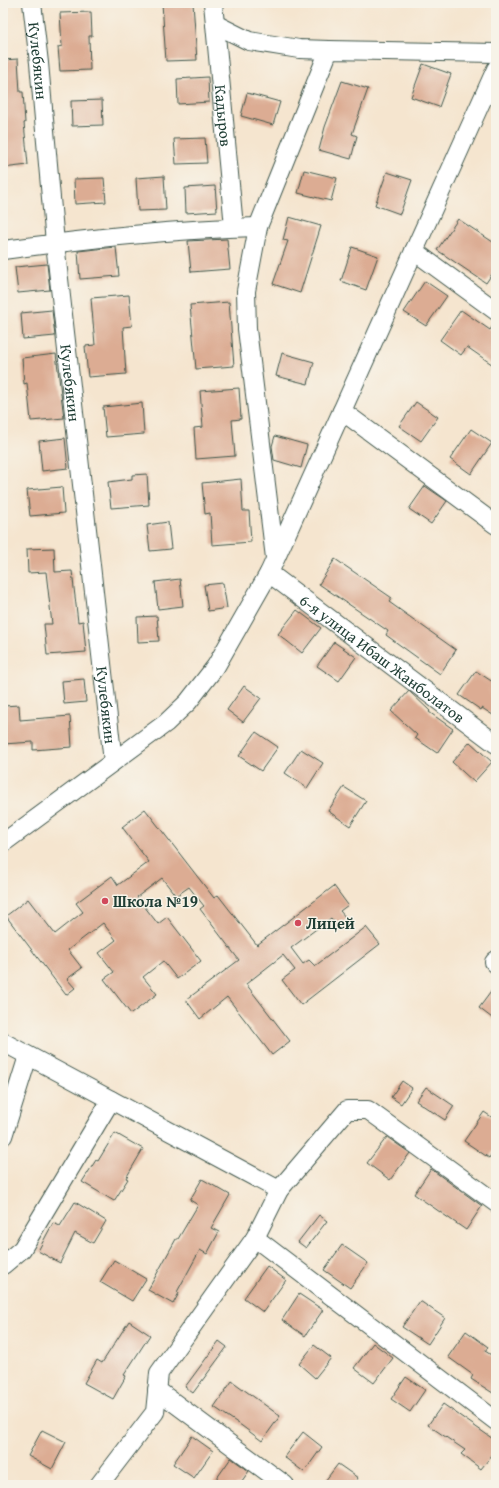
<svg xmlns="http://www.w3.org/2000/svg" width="499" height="1488" font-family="'Gentium Book Plus',serif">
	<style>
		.building { fill: #dcac93 }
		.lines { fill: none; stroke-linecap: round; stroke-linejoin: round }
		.minor-casing { stroke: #3f564b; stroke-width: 20 }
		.minor { stroke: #fff; stroke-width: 18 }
		.poi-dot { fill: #d1495b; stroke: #f7f3e8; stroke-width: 1.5 }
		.labels { text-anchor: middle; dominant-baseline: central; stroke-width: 3; stroke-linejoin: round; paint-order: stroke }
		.street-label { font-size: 16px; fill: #1f3d34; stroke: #f7f3e8 }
		.poi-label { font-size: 16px; font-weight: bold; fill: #1f3d34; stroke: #f7f3e8; text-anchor: start }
	</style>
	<rect width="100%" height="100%" fill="#f7f3e8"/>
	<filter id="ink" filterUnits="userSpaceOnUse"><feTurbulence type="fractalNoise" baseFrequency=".025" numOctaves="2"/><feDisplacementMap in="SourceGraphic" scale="8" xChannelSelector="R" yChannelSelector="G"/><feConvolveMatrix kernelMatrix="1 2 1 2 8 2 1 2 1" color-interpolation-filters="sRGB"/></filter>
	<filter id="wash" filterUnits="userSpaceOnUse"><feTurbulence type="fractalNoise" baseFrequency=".012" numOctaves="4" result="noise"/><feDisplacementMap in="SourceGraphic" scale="16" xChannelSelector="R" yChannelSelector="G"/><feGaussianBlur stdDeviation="0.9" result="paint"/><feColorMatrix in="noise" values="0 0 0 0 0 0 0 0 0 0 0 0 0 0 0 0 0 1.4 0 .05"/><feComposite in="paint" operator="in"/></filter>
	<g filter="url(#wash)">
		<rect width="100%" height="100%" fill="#f5e5cf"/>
		<g id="blocks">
			<!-- building -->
			<g class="building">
				<polygon points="162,3 193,3 197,60 166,61"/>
				<polygon points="91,12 92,36 89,36 90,70 60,71 58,47 62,46 60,13"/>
				<polygon points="18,59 20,92 23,92 25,123 24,123 28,165 3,168 3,60"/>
				<polygon points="423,64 451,74 439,107 411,97"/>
				<polygon points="208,77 209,102 178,104 177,79"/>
				<polygon points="342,81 368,89 352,134 357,136 351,159 319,150 325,127"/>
				<polygon points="247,93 280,102 273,125 241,116"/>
				<polygon points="102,100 103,125 72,126 71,101"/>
				<polygon points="205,138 207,163 176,164 174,139"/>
				<polygon points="304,170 337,178 331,201 298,193"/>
				<polygon points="387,172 412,180 400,214 375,205"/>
				<polygon points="164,176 166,210 138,211 136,178"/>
				<polygon points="104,178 106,202 75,204 74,179"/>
				<polygon points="215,186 217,211 186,213 185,188"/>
				<polygon points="289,217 321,226 300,293 273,284 288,241 283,240"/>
				<polygon points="458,219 496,244 496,268 486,283 437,250"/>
				<polygon points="227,239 230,269 191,272 188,241"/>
				<polygon points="116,247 119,276 80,279 78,251"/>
				<polygon points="352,247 378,256 366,290 341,281"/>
				<polygon points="47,264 50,290 18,293 15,267"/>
				<polygon points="425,281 447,296 426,326 404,312"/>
				<polygon points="129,295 132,326 123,327 126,374 88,377 85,346 95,345 91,298"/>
				<polygon points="229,302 234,366 196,369 190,305"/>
				<polygon points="52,310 55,336 23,339 21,313"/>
				<polygon points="461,310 490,330 496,321 496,367 467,347 461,355 440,340"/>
				<polygon points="282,353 314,362 308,384 276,376"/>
				<polygon points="56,354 64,418 31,421 27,383 24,384 22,358"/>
				<polygon points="239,388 241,419 232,420 235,456 196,459 194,428 203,427 200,391"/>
				<polygon points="416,402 438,417 421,441 399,426"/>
				<polygon points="142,403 144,434 106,437 103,407"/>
				<polygon points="471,429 492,443 471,474 450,459"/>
				<polygon points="275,436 307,445 301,468 274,460 272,446"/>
				<polygon points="65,438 68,468 42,471 39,441"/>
				<polygon points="147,474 149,505 111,508 108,482 132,479 132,475"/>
				<polygon points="241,479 243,511 249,511 251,542 212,545 210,513 205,514 202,483"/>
				<polygon points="425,486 447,501 431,524 409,509"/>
				<polygon points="62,487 64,513 30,516 27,490"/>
				<polygon points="168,522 171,549 150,551 147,525"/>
				<polygon points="54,548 55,572 72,571 78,622 83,621 86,652 47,655 44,624 52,624 46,572 28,573 27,549"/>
				<polygon points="335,559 392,598 389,602 456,650 440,674 386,635 388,631 319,584"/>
				<polygon points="180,579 183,606 158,609 155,582"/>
				<polygon points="223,583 227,608 208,611 204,585"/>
				<polygon points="297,610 321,628 302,653 278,634"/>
				<polygon points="157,616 159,641 138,642 137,617"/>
				<polygon points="334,642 356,657 339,681 317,666"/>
				<polygon points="476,671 496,684 496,717 482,708 481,710 459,695"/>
				<polygon points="84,679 86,702 64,704 62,681"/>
				<polygon points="244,686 261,698 243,722 227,710"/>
				<polygon points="409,691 430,711 429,712 453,729 437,753 415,738 417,735 391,711"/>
				<polygon points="19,705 20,720 70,716 72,747 33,750 33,742 3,744 3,706"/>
				<polygon points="256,732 278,747 261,771 239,756"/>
				<polygon points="470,742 492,762 474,782 452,762"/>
				<polygon points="301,749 323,763 307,788 285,773"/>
				<polygon points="344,787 366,801 350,826 328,811"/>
				<polygon points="145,809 214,898 218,895 257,945 334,886 348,905 340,911 347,919 337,926 331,918 291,948 303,964 309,960 315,966 366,927 380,944 301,1005 282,980 295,970 283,955 246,984 290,1041 272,1055 227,997 200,1019 186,1000 239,960 200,909 204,906 189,887 176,896 162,878 137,897 158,924 167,917 201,961 177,979 163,961 143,977 157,994 131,1014 104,979 114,972 99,953 116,940 103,923 68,950 82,968 67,979 75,988 66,995 6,916 28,899 55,934 83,912 76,903 112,876 118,885 149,862 122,827"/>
				<polygon points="496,985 496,1021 479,1008"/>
				<polygon points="402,1081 412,1088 401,1104 391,1097"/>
				<polygon points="426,1087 454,1106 445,1120 416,1101"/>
				<polygon points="484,1112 496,1120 496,1147 489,1158 464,1141"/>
				<polygon points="115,1133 143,1149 126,1178 128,1179 114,1201 82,1182 96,1160 98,1161"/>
				<polygon points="387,1137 410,1153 390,1180 367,1163"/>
				<polygon points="431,1169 482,1206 466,1230 414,1194"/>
				<polygon points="202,1179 230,1195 211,1228 219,1232 207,1254 200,1250 177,1292 179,1293 173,1304 148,1290 176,1239 178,1239 198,1205 190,1200"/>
				<polygon points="75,1202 106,1221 93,1243 75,1233 60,1263 38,1251 53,1223 60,1226"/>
				<polygon points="319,1215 327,1221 306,1248 298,1242"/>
				<polygon points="342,1245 368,1263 350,1288 324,1270"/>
				<polygon points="114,1260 146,1279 132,1301 100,1282"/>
				<polygon points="267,1266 286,1280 263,1312 244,1298"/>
				<polygon points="299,1294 323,1310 305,1336 282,1320"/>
				<polygon points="420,1301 445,1318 428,1344 402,1327"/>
				<polygon points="129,1321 150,1335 124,1375 126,1376 113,1399 84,1383 97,1360 102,1363"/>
				<polygon points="466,1331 488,1347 485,1351 496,1358 496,1395 471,1379 473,1375 448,1357"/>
				<polygon points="219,1341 227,1347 193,1393 185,1387"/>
				<polygon points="373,1343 393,1358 374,1383 354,1368"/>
				<polygon points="314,1345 331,1358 315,1378 299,1364"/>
				<polygon points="406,1377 425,1390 410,1412 391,1399"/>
				<polygon points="232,1381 280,1416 262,1441 242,1426 214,1407"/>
				<polygon points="443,1404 496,1441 496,1450 481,1469 461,1454 465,1450 428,1425"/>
				<polygon points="42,1430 66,1442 52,1469 28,1456"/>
				<polygon points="303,1432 322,1447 304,1472 284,1457"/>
				<polygon points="192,1436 213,1451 194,1478 173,1464"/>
				<polygon points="231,1458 249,1471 239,1485 212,1485"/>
				<polygon points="338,1464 358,1478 353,1485 322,1485"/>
			</g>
		</g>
	</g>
	<g filter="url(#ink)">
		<use href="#blocks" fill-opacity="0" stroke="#3f564b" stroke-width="1"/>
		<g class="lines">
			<defs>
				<g id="minor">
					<path id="s1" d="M32 3 39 63 55 243 113 762"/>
					<path id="s2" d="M213 3 234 227"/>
					<polyline points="215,24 249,41 299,49 329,50"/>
					<path d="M3 250C87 239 173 229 258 227"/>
					<polyline points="414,251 496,311"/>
					<polyline points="342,411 496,525"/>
					<polyline points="275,558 247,329 246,291 258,227 329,50 496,53"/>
					<path id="s3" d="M269 573 496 744"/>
					<polyline points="3,843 166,723 188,702 216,666 269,573 496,69"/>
					<polyline points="496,960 494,962 496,964"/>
					<polyline points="3,1042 279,1190"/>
					<polyline points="3,1136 28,1056"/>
					<polyline points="255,1238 496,1421"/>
					<polyline points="3,1265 22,1249 111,1100"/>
					<polyline points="157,1390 285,1485"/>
					<polyline points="99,1485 155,1412 159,1373 255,1238 279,1190 347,1110 368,1110 496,1203"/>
				</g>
			</defs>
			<!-- minor casing -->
			<use href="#minor" class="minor-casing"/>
			<!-- minor -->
			<use href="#minor" class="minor"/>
		</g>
	</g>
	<!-- markers -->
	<g class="poi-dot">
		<circle cx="105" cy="901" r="4"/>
		<circle cx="298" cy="923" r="4"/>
	</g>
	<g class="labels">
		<!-- street labels -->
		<g class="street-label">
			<text stroke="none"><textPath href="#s1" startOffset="58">Кулебякин</textPath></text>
			<text stroke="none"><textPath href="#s2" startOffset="113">Кадыров</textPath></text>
			<text stroke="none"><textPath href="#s1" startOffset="382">Кулебякин</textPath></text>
			<text stroke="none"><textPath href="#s3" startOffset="142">6-я улица Ибаш Жанболатов</textPath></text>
			<text stroke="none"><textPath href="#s1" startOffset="706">Кулебякин</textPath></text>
		</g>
		<!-- poi labels -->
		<g class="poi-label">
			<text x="113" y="901">Школа №19</text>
			<text x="306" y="923">Лицей</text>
		</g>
	</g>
	<!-- margin -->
	<rect width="499" height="1488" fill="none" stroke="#f7f3e8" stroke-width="16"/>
</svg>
